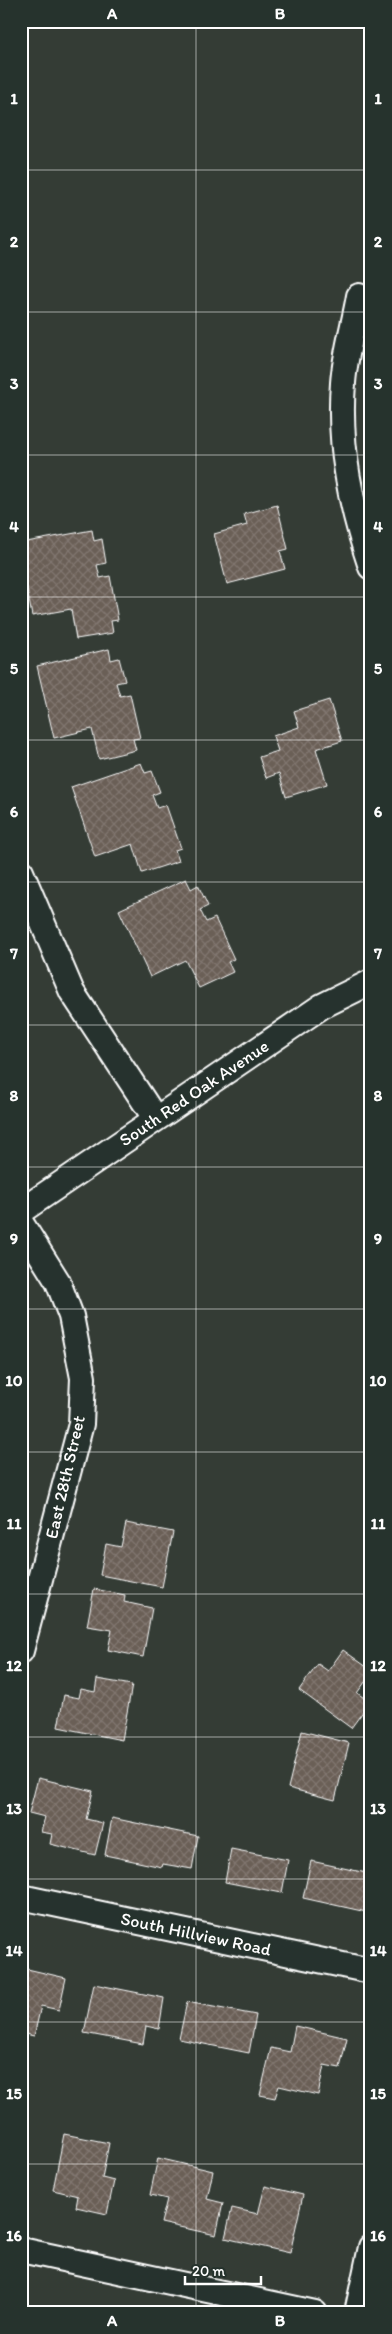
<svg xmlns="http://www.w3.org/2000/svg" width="392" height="2334" font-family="Itim,sans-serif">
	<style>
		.building { fill: url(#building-cross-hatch); stroke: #fff }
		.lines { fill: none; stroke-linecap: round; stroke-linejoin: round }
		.minor-casing { stroke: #fff; stroke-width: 28 }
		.minor { stroke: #26332d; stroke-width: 24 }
		.grid { fill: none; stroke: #fff; stroke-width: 1; stroke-opacity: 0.55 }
		.labels { text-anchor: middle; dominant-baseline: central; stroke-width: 5; stroke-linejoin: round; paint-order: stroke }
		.street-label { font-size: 18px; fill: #fff; stroke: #26332d }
		.neatline { fill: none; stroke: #fff; stroke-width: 2 }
		.grid-label { font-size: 16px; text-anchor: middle; font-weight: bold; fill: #fff }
	</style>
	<defs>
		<pattern id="building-cross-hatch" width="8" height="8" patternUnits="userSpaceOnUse" patternTransform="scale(1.25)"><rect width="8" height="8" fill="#6a5e56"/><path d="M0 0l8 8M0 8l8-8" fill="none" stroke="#80766f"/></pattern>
	</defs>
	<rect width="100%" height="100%" fill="#343c35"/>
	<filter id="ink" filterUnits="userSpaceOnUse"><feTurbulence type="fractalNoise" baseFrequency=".02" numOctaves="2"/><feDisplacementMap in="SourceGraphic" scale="10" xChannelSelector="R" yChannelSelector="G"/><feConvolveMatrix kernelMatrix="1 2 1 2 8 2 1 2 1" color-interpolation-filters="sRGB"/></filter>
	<g filter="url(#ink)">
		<!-- building -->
		<g class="building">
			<polygon points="277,505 288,549 280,551 285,569 227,584 214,534 247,525 244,514"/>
			<polygon points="92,530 94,541 102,539 106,563 97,565 100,578 110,576 118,620 111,621 113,633 76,639 71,609 32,616 21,557 21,543"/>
			<polygon points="109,649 111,660 119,658 125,681 116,683 120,696 130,694 140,738 133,739 136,750 99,759 92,729 54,738 37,666"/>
			<polygon points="329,700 342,741 316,749 327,784 286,797 279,773 266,778 259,757 278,751 273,736 299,727 294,711"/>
			<polygon points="141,763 145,773 152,771 160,792 152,795 157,808 166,805 181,848 175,850 179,861 142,873 133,844 95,857 71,787"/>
			<polygon points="186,879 191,889 198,885 208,906 200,910 206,922 215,918 234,959 228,962 233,972 199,988 185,960 150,977 119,910"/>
			<polygon points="126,1523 173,1532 162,1587 100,1575 106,1544 121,1547"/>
			<polygon points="94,1589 125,1595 124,1602 152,1608 143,1657 108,1650 112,1630 87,1626"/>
			<polygon points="343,1650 371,1670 371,1674 357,1693 370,1702 351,1728 299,1690 318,1664 328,1671"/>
			<polygon points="97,1679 132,1685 122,1740 58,1727 64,1695 79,1698 81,1689 95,1692"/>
			<polygon points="302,1731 349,1743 335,1800 288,1788"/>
			<polygon points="38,1778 93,1791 86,1819 103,1823 95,1855 50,1844 52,1834 41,1832 45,1817 29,1813"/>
			<polygon points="112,1818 198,1836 192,1869 163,1864 162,1867 105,1855"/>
			<polygon points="231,1849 288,1860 282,1893 225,1882"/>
			<polygon points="311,1861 371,1874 371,1913 303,1898"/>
			<polygon points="23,1968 66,1978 59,2010 41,2006 34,2036 21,2033 21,1978"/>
			<polygon points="94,1984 164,1998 159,2029 146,2026 143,2044 84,2033"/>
			<polygon points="187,2002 256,2015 249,2053 179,2039"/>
			<polygon points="295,2026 347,2038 340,2068 324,2065 318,2095 279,2086 275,2098 260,2095 271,2048 290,2052"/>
			<polygon points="64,2134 109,2143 102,2178 114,2181 107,2214 76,2207 78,2196 53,2190"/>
			<polygon points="158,2158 213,2171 207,2199 223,2203 216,2235 161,2223 167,2199 150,2195"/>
			<polygon points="265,2186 303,2195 290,2253 225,2238 232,2208 258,2214"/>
		</g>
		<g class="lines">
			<defs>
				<g id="minor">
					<path d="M359 296C354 325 345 354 343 383 338 446 351 507 371 567"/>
					<polyline points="21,872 72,992 155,1118"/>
					<polyline points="21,1211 322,1006 371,982"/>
					<polyline points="21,1223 58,1282 71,1316 83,1378 81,1424 21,1651"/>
					<polyline points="21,1897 371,1971"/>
					<polyline points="21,2250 315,2313"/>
					<polyline points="357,2313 371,2247"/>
				</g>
			</defs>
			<!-- minor casing -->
			<use href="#minor" class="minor-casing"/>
			<!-- minor -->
			<use href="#minor" class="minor"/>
		</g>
	</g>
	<!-- grid -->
	<path class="grid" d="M196 21V2313M21 170H371M21 312H371M21 455H371M21 597H371M21 740H371M21 882H371M21 1025H371M21 1167H371M21 1309H371M21 1452H371M21 1594H371M21 1737H371M21 1879H371M21 2022H371M21 2164H371"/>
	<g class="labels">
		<!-- street labels -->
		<g class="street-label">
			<text transform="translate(194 1093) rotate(-34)">South Red Oak Avenue</text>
			<text transform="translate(65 1477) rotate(-77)">East 28th Street</text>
			<text transform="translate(196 1934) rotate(12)">South Hillview Road</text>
		</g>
	</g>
	<!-- margin -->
	<rect width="392" height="2334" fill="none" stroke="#26332d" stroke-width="55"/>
	<!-- scale -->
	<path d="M185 2276v8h76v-8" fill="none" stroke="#ffffff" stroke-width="2.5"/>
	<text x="192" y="2276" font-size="15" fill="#ffffff" stroke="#26332d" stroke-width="4" paint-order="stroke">20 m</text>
	<rect x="28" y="28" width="336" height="2278" class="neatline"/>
	<g class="grid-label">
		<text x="112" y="19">A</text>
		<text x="280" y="19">B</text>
		<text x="14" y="104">1</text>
		<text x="378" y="104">1</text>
		<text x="14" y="247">2</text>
		<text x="378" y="247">2</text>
		<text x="14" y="389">3</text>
		<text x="378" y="389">3</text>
		<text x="14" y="532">4</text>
		<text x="378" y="532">4</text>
		<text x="14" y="674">5</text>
		<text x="378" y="674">5</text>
		<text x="14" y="817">6</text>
		<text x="378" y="817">6</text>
		<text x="14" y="959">7</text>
		<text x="378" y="959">7</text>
		<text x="14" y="1101">8</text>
		<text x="378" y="1101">8</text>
		<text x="14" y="1244">9</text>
		<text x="378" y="1244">9</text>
		<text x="14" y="1386">10</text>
		<text x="378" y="1386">10</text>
		<text x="14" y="1529">11</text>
		<text x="378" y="1529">11</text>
		<text x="14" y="1671">12</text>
		<text x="378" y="1671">12</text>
		<text x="14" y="1814">13</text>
		<text x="378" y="1814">13</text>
		<text x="14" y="1956">14</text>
		<text x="378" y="1956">14</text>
		<text x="14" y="2099">15</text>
		<text x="378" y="2099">15</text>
		<text x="14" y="2241">16</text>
		<text x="378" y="2241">16</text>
		<text x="112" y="2326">A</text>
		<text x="280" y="2326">B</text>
	</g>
</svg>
